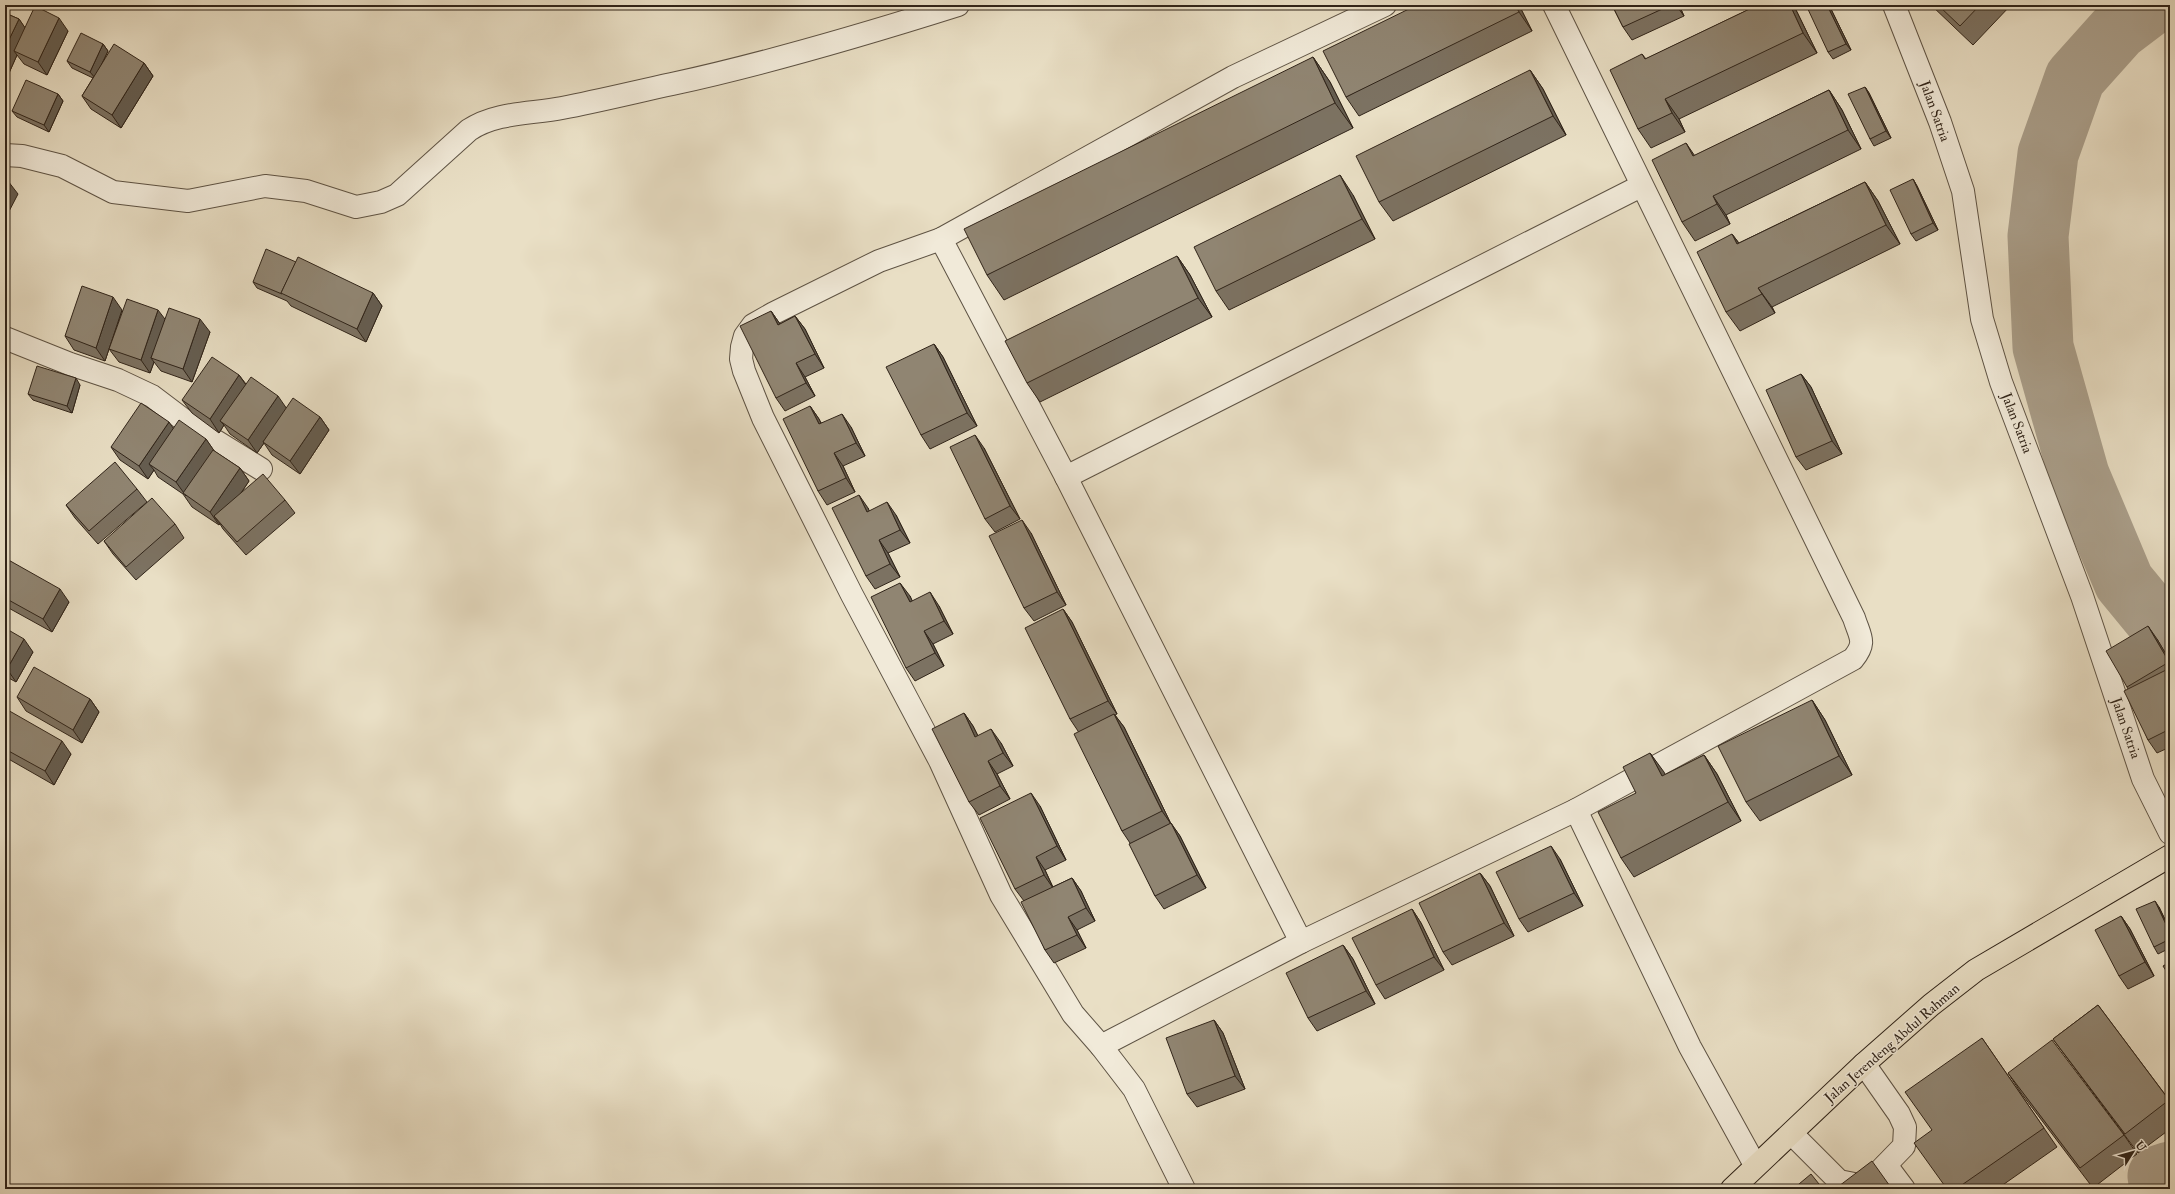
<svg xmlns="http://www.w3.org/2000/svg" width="2175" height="1194" font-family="'IM FELL Double Pica',serif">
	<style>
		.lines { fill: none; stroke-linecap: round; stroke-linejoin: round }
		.river { stroke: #aa9f8b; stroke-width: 61 }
		.minor-casing { stroke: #5e5344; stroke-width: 24 }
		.highway-casing { stroke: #302419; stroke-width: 24 }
		.minor { stroke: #f1ead9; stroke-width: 22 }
		.highway { stroke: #e9dfc5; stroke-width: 22 }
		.wall { fill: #7c7262; stroke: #302419 }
		.shaded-wall { fill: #655d50; stroke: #302419 }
		.building { fill: #908572; stroke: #302419 }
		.labels { text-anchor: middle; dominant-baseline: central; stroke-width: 3; stroke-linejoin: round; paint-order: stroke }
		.street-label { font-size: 14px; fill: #302419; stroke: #f1ead9 }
	</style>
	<rect width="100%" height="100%" fill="#e9dfc5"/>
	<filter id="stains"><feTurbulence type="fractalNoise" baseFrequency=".005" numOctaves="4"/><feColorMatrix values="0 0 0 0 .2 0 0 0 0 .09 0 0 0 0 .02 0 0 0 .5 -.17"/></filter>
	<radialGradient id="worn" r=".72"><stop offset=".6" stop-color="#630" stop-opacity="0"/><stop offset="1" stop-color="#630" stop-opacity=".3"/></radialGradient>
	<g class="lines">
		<!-- river -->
		<g class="river">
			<polyline points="2151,5 2118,30 2075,78 2048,154 2038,236 2043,347 2079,475 2124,582 2170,638"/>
			<polyline points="2160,1189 2158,1176 2170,1172"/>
		</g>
		<defs>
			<g id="minor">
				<polyline points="1894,5 1940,122 1963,191 1982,319 2001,382 2082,596 2143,779 2170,833"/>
				<path d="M5 155 22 156 62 166 113 192 188 201 265 186 306 191 356 207 381 202 397 195 469 130C496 112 531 114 562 108 599 101 635 92 672 84 769 63 863 35 958 5"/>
				<polyline points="941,239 1066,477 1301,942"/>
				<polyline points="5,338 70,364 118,380 152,396 193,427 261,469"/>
				<polyline points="1066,477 1641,186"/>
				<polyline points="1576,810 1690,1047 1755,1165"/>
				<path d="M1101 1046 1301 942 1576 810 1853 659C1867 642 1860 637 1854 618L1554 5"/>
				<polyline points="1792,1134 1839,1181 1859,1185 1871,1180 1904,1146 1905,1127 1899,1114 1864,1064"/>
				<polyline points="1886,1165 1904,1189"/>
				<polyline points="1184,1189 1134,1089 1101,1046 1073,1014 1001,895 940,761 852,595 763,418 744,371 741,359 742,347 745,336 753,325 774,313 879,261 941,239 1233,77 1385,5"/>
			</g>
			<polyline id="highway" points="1732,1189 1864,1064 1931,1005 1976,970 2170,856"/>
		</defs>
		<!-- minor casing -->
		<use href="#minor" class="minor-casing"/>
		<!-- highway casing -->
		<use href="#highway" class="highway-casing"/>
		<!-- minor -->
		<use href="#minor" class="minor"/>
		<!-- highway -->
		<use href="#highway" class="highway"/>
	</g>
	<!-- wall -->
	<g class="wall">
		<polygon points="1519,5 1532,31 1359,116 1346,97"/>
		<polygon points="1612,5 1679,5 1684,16 1632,40 1623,27"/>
		<polygon points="1758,5 1793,5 1797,12 1817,53 1679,119 1685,132 1651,148 1638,129 1642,54 1646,59"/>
		<polygon points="1829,5 1851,50 1833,59 1828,52"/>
		<polygon points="1931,5 2011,5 1973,45"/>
		<polygon points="5,13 19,19 25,28 68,31 47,75 24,64 17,55 9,73 5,71"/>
		<polygon points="103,44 108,51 101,65 144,63 153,76 121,128 91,109 82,96 93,78 72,68 67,61"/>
		<polygon points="1313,57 1330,82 1353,128 1004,300 987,275"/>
		<polygon points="1530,70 1543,89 1566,135 1393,221 1379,202"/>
		<polygon points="1865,87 1869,93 1891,138 1874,146 1870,139"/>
		<polygon points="1829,90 1842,110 1861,149 1726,215 1730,224 1695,241 1682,222 1694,156"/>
		<polygon points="58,94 63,101 49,132 17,117 12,111"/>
		<polygon points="1913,179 1917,186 1938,230 1916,241 1911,234"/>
		<polygon points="1865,182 1878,201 1900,244 1772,307 1775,313 1740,331 1726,312 1732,234 1739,243"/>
		<polygon points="1353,195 1375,239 1229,310 1216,291"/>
		<polygon points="1177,256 1190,275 1212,317 1040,402 1027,383"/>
		<polygon points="253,282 373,293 382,306 366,342 291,306 287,301 257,288"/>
		<polygon points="122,310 105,361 74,350 65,336"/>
		<polygon points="771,311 780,324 795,316 805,329 824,368 805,377 815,396 785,411 776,398"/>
		<polygon points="165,319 210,332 192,382 161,371 154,362 150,373 119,362 109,349"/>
		<polygon points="934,344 943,357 977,426 930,449 921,435"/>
		<polygon points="1801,374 1811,387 1842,454 1806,470 1796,457"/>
		<polygon points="239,375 246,384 286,408 320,417 329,430 300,474 272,455 264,443 257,453 230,434 224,425 219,433 192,413 182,400"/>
		<polygon points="80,385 72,413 33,400 28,394"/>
		<polygon points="810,406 819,419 821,423 851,427 865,456 843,466 855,492 827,505 818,491"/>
		<polygon points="173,428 206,439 214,451 240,468 249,481 241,493 285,500 295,513 246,555 223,529 220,524 219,525 192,507 183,494 158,477 154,470 148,479 120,460 111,447"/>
		<polygon points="984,448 1020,519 995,532 985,519"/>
		<polygon points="137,489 147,502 98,544 75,518 66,505"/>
		<polygon points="868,508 869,511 896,515 910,543 888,553 900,577 875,589 866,576"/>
		<polygon points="175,524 184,538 136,580 113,554 104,541"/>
		<polygon points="1031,533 1066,605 1034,621 1024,608"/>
		<polygon points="5,558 69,602 52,632 5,606"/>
		<polygon points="910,596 912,601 939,606 953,634 933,644 944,666 915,681 906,668"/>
		<polygon points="1063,609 1072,622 1117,714 1115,715 1124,727 1171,824 1180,836 1206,888 1164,909 1155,896 1130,843 1122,831 1078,731 1070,719"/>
		<polygon points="5,628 33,652 16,682 5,676"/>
		<polygon points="2157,639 2170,661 2170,747 2157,753 2148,740 2128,689 2127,687"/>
		<polygon points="17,697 90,699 99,712 82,743 26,711"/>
		<polygon points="1812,700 1825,720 1852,775 1760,821 1746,802"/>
		<polygon points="5,711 71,754 54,785 5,757"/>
		<polygon points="964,713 973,726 978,736 1001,743 1013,766 997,774 1010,799 979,815 969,802"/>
		<polygon points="1650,753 1665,775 1704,755 1717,774 1741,821 1634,877 1621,858 1636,793"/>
		<polygon points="1040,806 1066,860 1045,870 1053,887 1072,878 1081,891 1095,921 1077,930 1086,948 1054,963 1045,950 1024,901 1015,889"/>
		<polygon points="1560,859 1583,906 1528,932 1519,919"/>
		<polygon points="1480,873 1490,886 1514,936 1452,965 1443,952"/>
		<polygon points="2159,907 2170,930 2170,948 2158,954 2154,947"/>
		<polygon points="1412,909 1421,923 1444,970 1385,999 1376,985"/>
		<polygon points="2121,916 2130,929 2154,976 2128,989 2119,976"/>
		<polygon points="1343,945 1353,959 1375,1004 1317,1031 1308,1018"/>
		<polygon points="2098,1005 2170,1101 2170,1129 2138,1153 2067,1058 2053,1039"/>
		<polygon points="1214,1020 1223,1033 1245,1089 1197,1107 1187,1094"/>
		<polygon points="1982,1038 2057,1147 1997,1189 1947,1189 1932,1130"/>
		<polygon points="2008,1073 2124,1135 2137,1154 2093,1188 2021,1093"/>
	</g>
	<!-- shaded-wall -->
	<g class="shaded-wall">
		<polygon points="1515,5 1519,5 1532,31 1519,12"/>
		<polygon points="1676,5 1679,5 1684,16"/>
		<polygon points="1790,5 1793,5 1797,12 1817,53 1803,33"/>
		<polygon points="1827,5 1829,5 1851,50 1846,44"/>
		<polygon points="59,18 68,31 47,75 38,62"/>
		<polygon points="19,19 28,32 14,51 17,55 9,73 5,68 5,48"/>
		<polygon points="103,44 108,51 95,78 90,72"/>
		<polygon points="1313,57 1330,82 1353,128 1335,103"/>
		<polygon points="144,63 153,76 121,128 112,115"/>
		<polygon points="1530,70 1543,89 1566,135 1553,116"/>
		<polygon points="1865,87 1869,93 1891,138 1886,131"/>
		<polygon points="1829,90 1842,110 1861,149 1848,130"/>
		<polygon points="58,94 63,101 49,132 44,125"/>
		<polygon points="1665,99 1679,119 1685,132 1672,113"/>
		<polygon points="1686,143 1699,162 1693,156"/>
		<polygon points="1340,175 1353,195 1375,239 1362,219"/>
		<polygon points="1913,179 1917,186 1938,230 1933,223"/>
		<polygon points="8,181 18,194 5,219 5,188"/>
		<polygon points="1865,182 1878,201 1900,244 1886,225"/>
		<polygon points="1713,196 1726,215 1730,224 1717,204"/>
		<polygon points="1732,234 1746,253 1737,244"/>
		<polygon points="1177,256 1190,275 1212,317 1198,298"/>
		<polygon points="1758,288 1772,307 1775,313 1762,294"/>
		<polygon points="373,293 382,306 366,342 357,329"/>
		<polygon points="113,297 122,310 105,361 96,348"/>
		<polygon points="158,310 168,323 151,358 154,362 150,373 141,360"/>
		<polygon points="771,311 780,324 778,325"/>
		<polygon points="795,316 805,329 824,368 815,354"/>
		<polygon points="200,319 210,332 192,382 183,369"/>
		<polygon points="934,344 943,357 977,426 967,413"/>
		<polygon points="796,363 805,377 815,396 806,383"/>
		<polygon points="1801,374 1811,387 1842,454 1832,441"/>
		<polygon points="239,375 248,388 220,421 224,425 219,433 210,419"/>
		<polygon points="76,378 80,385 72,413 67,406"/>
		<polygon points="278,396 287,409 263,442 264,443 257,453 248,440"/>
		<polygon points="810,406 819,419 828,438 819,424"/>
		<polygon points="842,414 851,427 865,456 856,443"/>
		<polygon points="320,417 329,430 300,474 290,461"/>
		<polygon points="169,422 178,435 149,464 154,470 148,479 139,466"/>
		<polygon points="975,435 984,448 1020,519 1010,506"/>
		<polygon points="206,439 215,452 186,496 176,482"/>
		<polygon points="834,453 843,466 855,492 846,478"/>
		<polygon points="240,468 249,481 221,523 214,516 220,524 219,525 210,512"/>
		<polygon points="859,495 868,508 876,525 867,512"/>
		<polygon points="887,502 896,515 910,543 900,530"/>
		<polygon points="1022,520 1031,533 1066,605 1057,592"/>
		<polygon points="879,540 888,553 900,577 890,564"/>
		<polygon points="900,583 910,596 919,615 910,602"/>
		<polygon points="60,589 69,602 52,632 43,619"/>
		<polygon points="930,592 939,606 953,634 944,621"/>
		<polygon points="1063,609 1072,622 1117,714 1108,701"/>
		<polygon points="2148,626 2157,639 2170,661 2170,664"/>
		<polygon points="924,631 933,644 944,666 935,653"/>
		<polygon points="24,639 33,652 16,682 7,669"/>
		<polygon points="90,699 99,712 82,743 73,730"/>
		<polygon points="1812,700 1825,720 1852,775 1839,756"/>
		<polygon points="964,713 973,726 985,750 975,737"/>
		<polygon points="1114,714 1124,727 1171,824 1162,811"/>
		<polygon points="991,729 1001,743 1013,766 1003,753"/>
		<polygon points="62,741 71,754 54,785 45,771"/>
		<polygon points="1650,753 1664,772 1675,795 1662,776"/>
		<polygon points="1704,755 1717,774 1741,821 1728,802"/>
		<polygon points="988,761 997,774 1010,799 1000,786"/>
		<polygon points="1031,793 1040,806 1066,860 1057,846"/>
		<polygon points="1171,823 1180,836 1206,888 1197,875"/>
		<polygon points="1551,846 1560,859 1583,906 1574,893"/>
		<polygon points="1036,857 1045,870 1053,888 1044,875"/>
		<polygon points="1480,873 1490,886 1514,936 1504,923"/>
		<polygon points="1072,878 1081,891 1095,921 1086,908"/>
		<polygon points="2155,901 2159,907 2170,930 2170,933"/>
		<polygon points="1412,909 1421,923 1444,970 1434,957"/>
		<polygon points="2121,916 2130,929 2154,976 2145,962"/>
		<polygon points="1068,917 1077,930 1086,948 1077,935"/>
		<polygon points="1343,945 1353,959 1375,1004 1366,991"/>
		<polygon points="1214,1020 1223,1033 1245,1089 1235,1076"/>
	</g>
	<!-- building -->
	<g class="building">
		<polygon points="1417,5 1515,5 1519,12 1346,97 1323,51"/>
		<polygon points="1612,5 1671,5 1623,27"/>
		<polygon points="1758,5 1790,5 1803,33 1665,99 1672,113 1638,129 1610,70 1642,54 1645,59"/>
		<polygon points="1806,5 1827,5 1846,44 1828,52"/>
		<polygon points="1938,5 1980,5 1960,26"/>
		<polygon points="35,6 59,18 38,62 14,51"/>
		<polygon points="5,13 19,19 5,48"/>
		<polygon points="81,33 103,44 90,72 67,61"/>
		<polygon points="114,44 144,63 112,115 82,96"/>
		<polygon points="1313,57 1335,103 987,275 964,229"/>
		<polygon points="1530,70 1553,116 1379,202 1356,156"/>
		<polygon points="26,80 58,94 44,125 12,111"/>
		<polygon points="1865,87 1886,131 1870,139 1848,94"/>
		<polygon points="1829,90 1848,130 1713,196 1717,204 1682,222 1652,160 1686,143 1693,156"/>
		<polygon points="1340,175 1362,219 1216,291 1194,247"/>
		<polygon points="5,179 8,181 5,188"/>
		<polygon points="1913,179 1933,223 1911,234 1890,190"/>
		<polygon points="1865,182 1886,225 1758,288 1762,294 1726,312 1697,252 1732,234 1737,244"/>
		<polygon points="266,249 296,262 281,293 282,294 253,282"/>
		<polygon points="1177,256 1198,298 1027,383 1005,341"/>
		<polygon points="298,257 373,293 357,329 281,293"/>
		<polygon points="82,286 113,297 96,348 65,336"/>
		<polygon points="127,299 158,310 141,360 109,349"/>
		<polygon points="169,308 200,319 183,369 151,358"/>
		<polygon points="771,311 778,325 795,316 815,354 796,363 806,383 776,398 740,326"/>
		<polygon points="934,344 967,413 921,435 886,367"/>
		<polygon points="212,357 239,375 210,419 182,400"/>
		<polygon points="37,366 76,378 67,406 28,394"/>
		<polygon points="1801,374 1832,441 1796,457 1766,390"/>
		<polygon points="251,377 278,396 248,440 220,421"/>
		<polygon points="293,398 320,417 290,461 263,442"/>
		<polygon points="141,403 169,422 139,466 111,447"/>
		<polygon points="810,406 819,424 842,414 856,443 834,453 846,478 818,491 783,419"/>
		<polygon points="179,420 206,439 176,482 149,464"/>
		<polygon points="975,435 1010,506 985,519 950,447"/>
		<polygon points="213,450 240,468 210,512 183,493"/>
		<polygon points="115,462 137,489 89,531 66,505"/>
		<polygon points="263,474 285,500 237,542 214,516"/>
		<polygon points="859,495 867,512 887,502 900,530 879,540 890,564 866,576 832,508"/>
		<polygon points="152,498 175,524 126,567 104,541"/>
		<polygon points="1022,520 1057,592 1024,608 989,536"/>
		<polygon points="5,558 60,589 43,619 5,598"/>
		<polygon points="900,583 910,602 930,592 944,621 924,631 935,653 906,668 871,597"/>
		<polygon points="1063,609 1108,701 1070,719 1025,628"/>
		<polygon points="2148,626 2169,662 2127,687 2106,651"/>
		<polygon points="5,628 24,639 7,669 5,668"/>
		<polygon points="34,667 90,699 73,730 17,697"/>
		<polygon points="2170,668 2170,729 2148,740 2124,691"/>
		<polygon points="1812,700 1839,756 1746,802 1718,746"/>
		<polygon points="6,709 62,741 45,771 5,749 5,711"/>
		<polygon points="964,713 975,737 991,729 1003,753 988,761 1000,786 969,802 932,729"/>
		<polygon points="1114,714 1162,811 1122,831 1074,734"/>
		<polygon points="1650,753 1662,776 1704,755 1728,802 1621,858 1598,812 1636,793 1623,767"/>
		<polygon points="1031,793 1057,846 1036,857 1044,875 1015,889 980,818"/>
		<polygon points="1171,823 1197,875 1155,896 1129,844"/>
		<polygon points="1551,846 1574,893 1519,919 1496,872"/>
		<polygon points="1480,873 1504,923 1443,952 1419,903"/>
		<polygon points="1072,878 1086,908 1068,917 1077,935 1045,950 1021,902"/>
		<polygon points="2155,901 2170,933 2170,939 2154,947 2136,909"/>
		<polygon points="1412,909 1434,957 1376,985 1352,938"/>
		<polygon points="2121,916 2145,962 2119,976 2095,930"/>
		<polygon points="1343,945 1366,991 1308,1018 1286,973"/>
		<polygon points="2170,962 2170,977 2163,966"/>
		<polygon points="2098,1005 2169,1100 2125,1134 2053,1039"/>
		<polygon points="1214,1020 1235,1076 1187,1094 1166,1038"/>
		<polygon points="2166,1023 2170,1023 2170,1053"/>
		<polygon points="1982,1038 2044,1128 1956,1189 1947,1189 1914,1143 1932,1130 1905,1092"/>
		<polygon points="2052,1040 2124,1135 2080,1168 2008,1073"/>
		<polygon points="1872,1161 1892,1189 1841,1189 1839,1186"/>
		<polygon points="1811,1174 1823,1189 1793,1189"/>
	</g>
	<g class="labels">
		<!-- street labels -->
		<g class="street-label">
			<text transform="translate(1935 111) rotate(70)">Jalan Satria</text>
			<text transform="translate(2017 423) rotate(69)">Jalan Satria</text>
			<text transform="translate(2126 728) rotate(71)">Jalan Satria</text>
			<text transform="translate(1892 1043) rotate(-41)">Jalan Jerendeng Abdul Rahman</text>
		</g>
	</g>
	<!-- margin -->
	<rect width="2175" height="1194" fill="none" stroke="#e9dfc5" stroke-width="20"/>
	<rect x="6" y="6" width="2163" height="1182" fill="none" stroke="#302419" stroke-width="2"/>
	<rect x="10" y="10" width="2155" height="1174" fill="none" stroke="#302419"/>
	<!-- north arrow -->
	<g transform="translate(2133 1152) rotate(53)" stroke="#f1ead9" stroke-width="3" paint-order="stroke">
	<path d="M0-3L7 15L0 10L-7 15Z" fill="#302419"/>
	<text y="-6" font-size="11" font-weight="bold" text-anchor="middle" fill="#302419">U</text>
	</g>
	<rect width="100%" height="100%" filter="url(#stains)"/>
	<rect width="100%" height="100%" fill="url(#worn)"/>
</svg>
